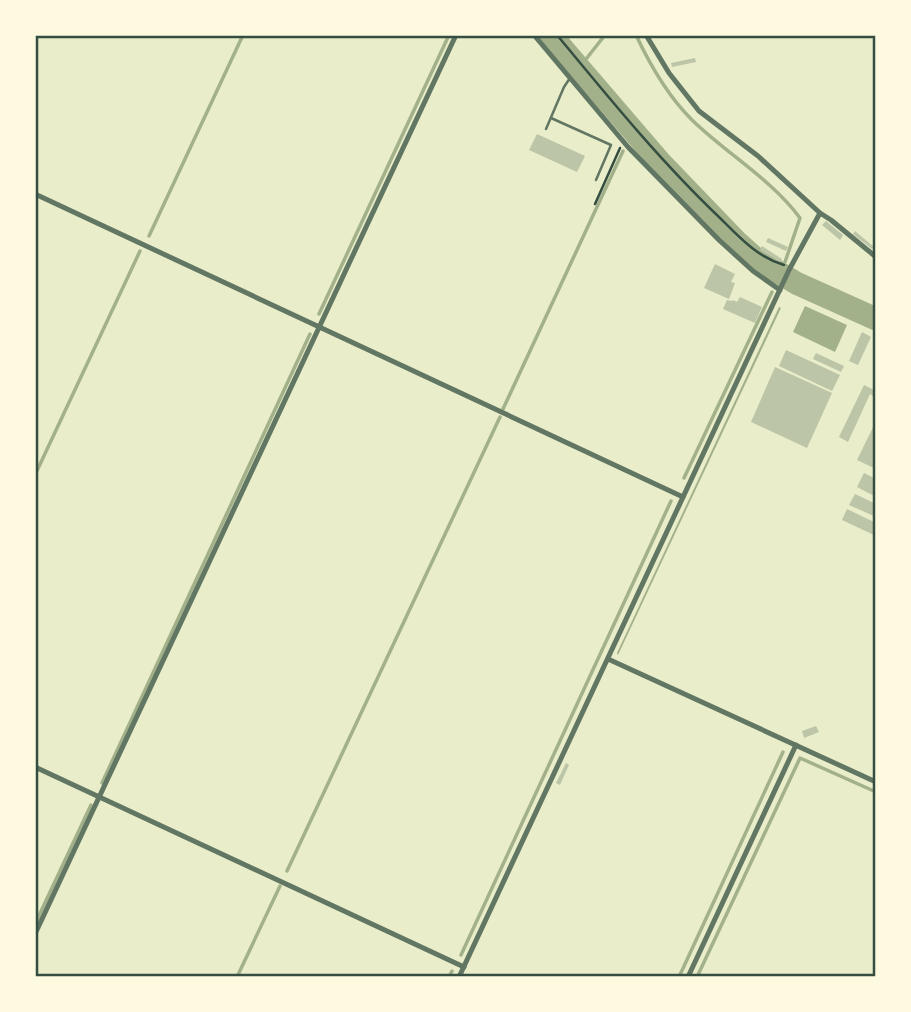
<svg xmlns="http://www.w3.org/2000/svg" width="911" height="1012" font-family="'Open Sans',sans-serif">
	<style>
		.water { fill: #a3b18a }
		.lines { fill: none; stroke-linecap: round; stroke-linejoin: round }
		.stream { stroke: #a3b18a; stroke-width: 3.5 }
		.river { stroke: #a3b18a; stroke-width: 23 }
		.building { fill: #bcc5a7 }
		.path { stroke: #344e41; stroke-width: 2.5 }
		.service { stroke: #617663; stroke-width: 2.5 }
		.minor { stroke: #617663; stroke-width: 5 }
		.neatline { fill: none; stroke: #344e41; stroke-width: 2.5 }
	</style>
	<rect width="100%" height="100%" fill="#e9edc9"/>
	<!-- water -->
	<g class="water">
		<polygon points="805,306 847,325 835,352 793,332"/>
		<polygon points="779,307 781,308 618,655 617,653"/>
	</g>
	<g class="lines">
		<!-- stream -->
		<g class="stream">
			<path d="M636 35C650 65 668 96 692 120 727 154 771 179 800 218L785 262"/>
			<polyline points="579,68 605,35"/>
			<polyline points="149,236 243,35"/>
			<polyline points="319,314 449,35"/>
			<polyline points="503,409 623,151"/>
			<polyline points="35,475 140,251"/>
			<polyline points="684,478 772,292"/>
			<polyline points="102,783 310,334"/>
			<polyline points="287,871 500,417"/>
			<polyline points="35,924 91,805"/>
			<polyline points="461,955 671,501"/>
			<polyline points="237,977 280,886"/>
			<polyline points="449,977 452,971"/>
			<polyline points="679,977 783,752"/>
			<polyline points="697,977 800,758 876,792"/>
		</g>
		<!-- river -->
		<polyline class="river" points="551,35 660,162 736,241 755,258 796,283 876,319"/>
	</g>
	<!-- building -->
	<g class="building">
		<polygon points="695,58 696,62 672,67 671,63"/>
		<polygon points="537,134 585,156 577,172 529,150"/>
		<polygon points="826,221 843,235 840,240 822,225"/>
		<polygon points="855,231 874,247 872,249 853,234"/>
		<polygon points="768,238 788,247 786,251 766,242"/>
		<polygon points="762,246 782,259 780,262 760,250"/>
		<polygon points="715,264 735,274 731,282 735,283 729,299 704,288"/>
		<polygon points="740,297 762,307 755,323 723,309 727,300 732,301 733,300 737,302"/>
		<polygon points="862,332 871,337 858,365 849,361"/>
		<polygon points="786,350 840,375 832,391 779,366"/>
		<polygon points="816,353 844,366 841,372 813,359"/>
		<polygon points="775,367 832,393 807,448 751,422"/>
		<polygon points="864,385 876,391 873,396 870,394 848,442 839,437"/>
		<polygon points="876,421 876,469 857,460"/>
		<polygon points="864,473 876,479 876,497 857,487"/>
		<polygon points="855,494 876,504 876,517 849,505"/>
		<polygon points="847,509 876,523 876,536 842,520"/>
		<polygon points="816,726 819,732 804,738 802,731"/>
		<polygon points="566,763 569,765 560,785 556,783"/>
	</g>
	<g class="lines">
		<!-- path -->
		<g class="path">
			<path d="M557 35C609 98 661 162 720 218 739 237 757 257 784 265"/>
			<polyline points="595,204 620,148"/>
		</g>
		<!-- service -->
		<g class="service">
			<polyline points="551,118 611,145 596,180"/>
			<polyline points="546,129 564,87 570,78"/>
		</g>
		<!-- minor -->
		<g class="minor">
			<polyline points="534,35 628,147 719,240 753,271 780,290"/>
			<polyline points="35,194 683,497"/>
			<polyline points="820,213 831,220 876,257"/>
			<polyline points="608,659 876,782"/>
			<polyline points="35,767 464,967"/>
			<polyline points="35,934 456,35"/>
			<polyline points="459,977 789,270 820,213 758,156 699,111 669,73 646,35"/>
			<polyline points="688,977 796,745"/>
		</g>
	</g>
	<!-- border -->
	<rect width="911" height="1012" fill="none" stroke="#fefae0" stroke-width="74"/>
	<rect x="37" y="37" width="837" height="938" class="neatline"/>
</svg>
